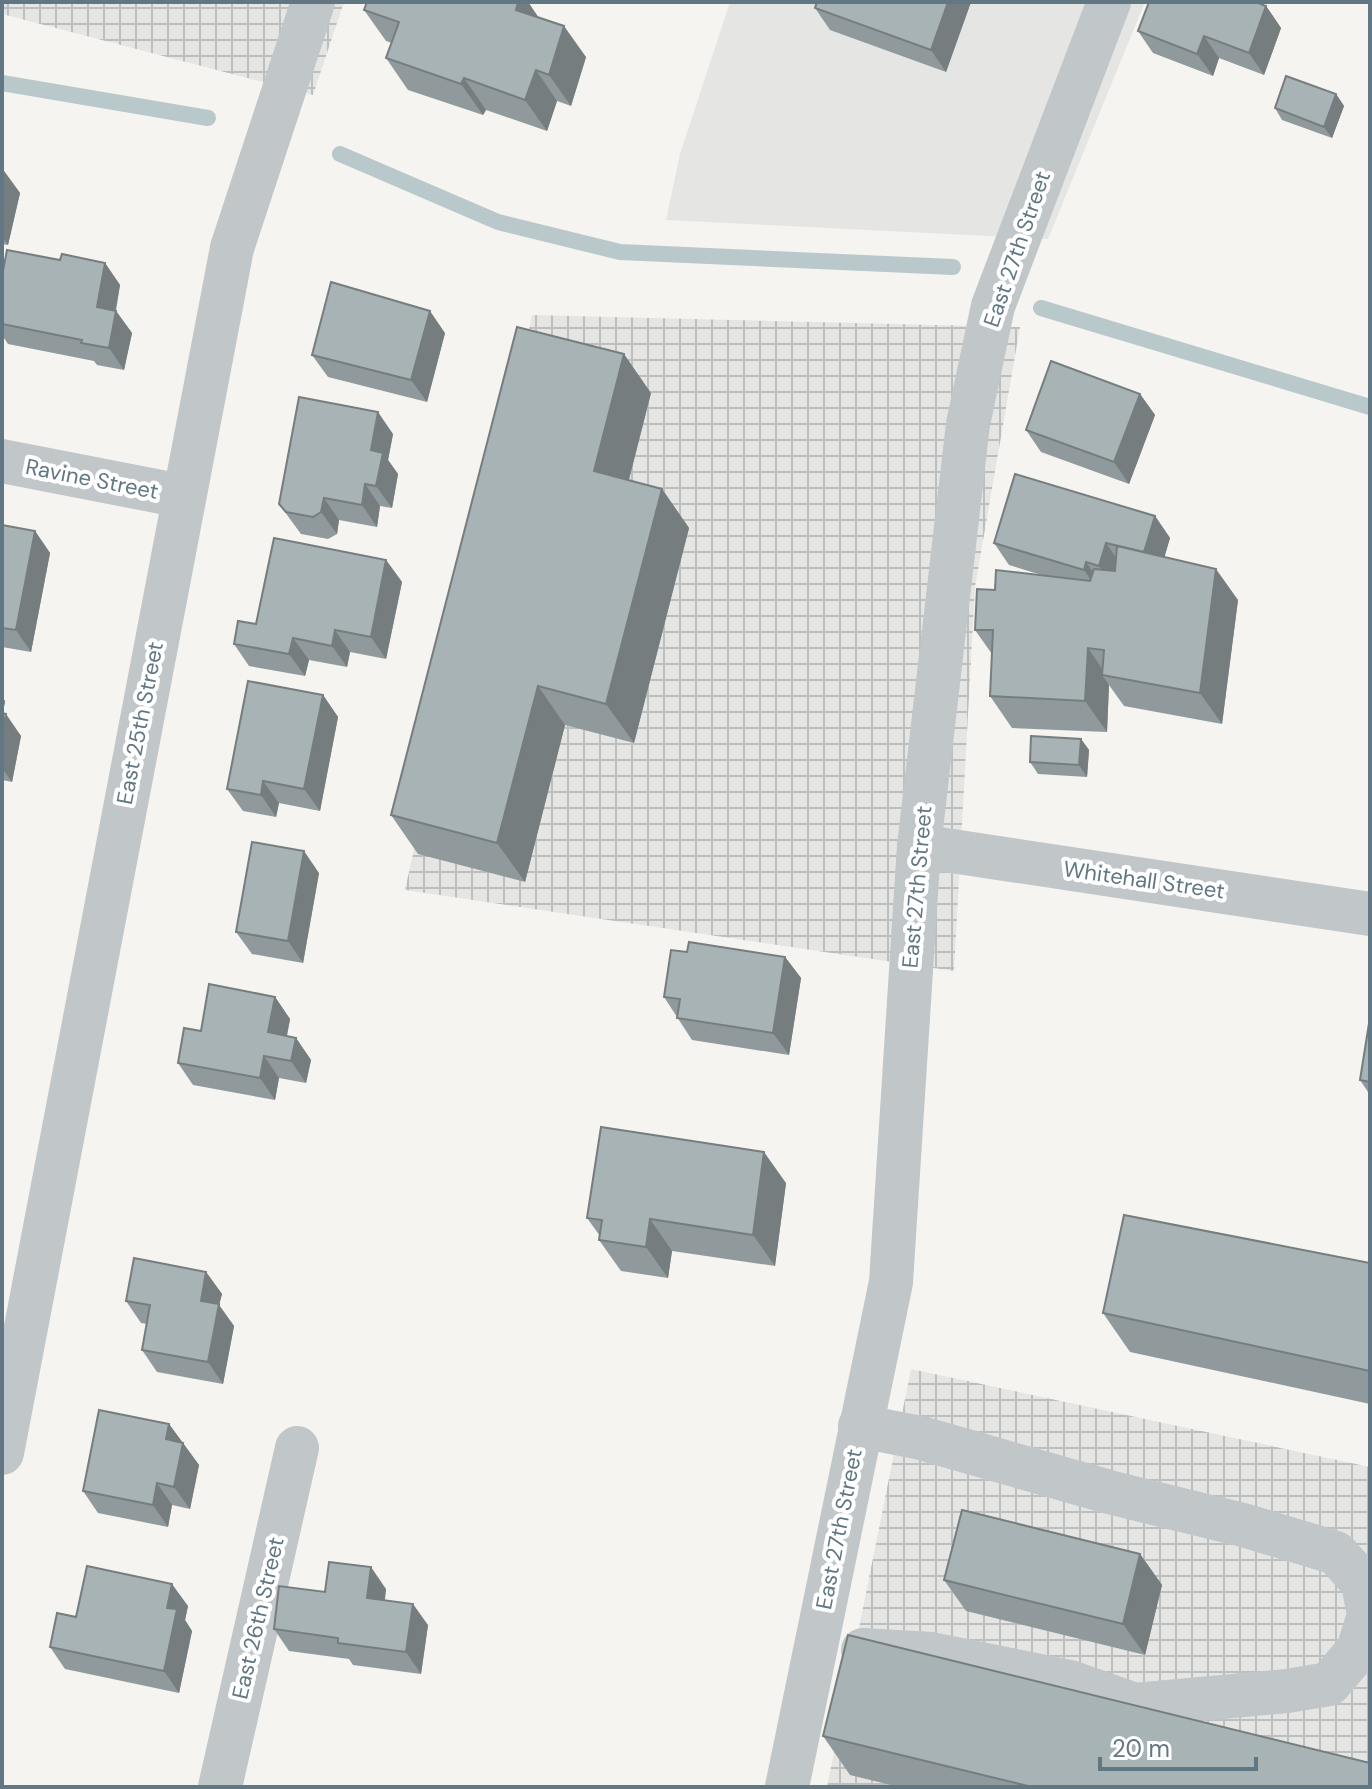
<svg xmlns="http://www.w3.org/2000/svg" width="1372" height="1789" font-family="'DM Sans',sans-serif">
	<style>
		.built { fill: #e5e6e4 }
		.industrial { fill: url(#industrial-grid) }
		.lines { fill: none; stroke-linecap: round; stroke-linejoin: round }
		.stream { stroke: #b8c8cb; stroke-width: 16 }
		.minor { stroke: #c1c6c9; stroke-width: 44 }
		.wall { fill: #909a9d }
		.shaded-wall { fill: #767d7f }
		.building { fill: #a8b3b6; stroke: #767d7f; stroke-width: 2 }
		.labels { text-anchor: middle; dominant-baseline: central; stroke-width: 8; stroke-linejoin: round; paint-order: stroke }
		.street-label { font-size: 22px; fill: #617884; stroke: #fff }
	</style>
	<defs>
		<pattern id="industrial-grid" width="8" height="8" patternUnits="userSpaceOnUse" patternTransform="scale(2)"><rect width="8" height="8" fill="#e5e6e4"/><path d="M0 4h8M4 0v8" fill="none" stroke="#bdbfbe"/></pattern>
	</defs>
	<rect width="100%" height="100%" fill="#f5f4f0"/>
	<!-- built -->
	<polygon class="built" points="730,2 1145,2 1048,239 666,220 680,154"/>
	<!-- industrial -->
	<g class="industrial">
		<polygon points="2,2 344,2 313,95 2,14"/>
		<polygon points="532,315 1020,327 975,587 954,971 405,890"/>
		<polygon points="911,1369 1370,1467 1370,1787 827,1787"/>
	</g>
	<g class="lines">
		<!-- stream -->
		<g class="stream">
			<polyline points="2,83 208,118"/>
			<polyline points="340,154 498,222 620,252 953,267"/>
			<polyline points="1041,308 1370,407"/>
		</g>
		<!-- minor -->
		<g class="minor">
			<polyline points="2,461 182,496"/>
			<polyline points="919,846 1370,914"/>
			<polyline points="860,1426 921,1438 1109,1492 1243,1525 1336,1553 1363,1583 1369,1615 1358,1650 1329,1684 1287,1691 1135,1705 1070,1682 931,1654 863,1650"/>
			<polyline points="2,1453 232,248 313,2"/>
			<polyline points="220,1787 297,1448"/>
			<polyline points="787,1787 891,1282 919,846 968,424 993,306 1109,2"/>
		</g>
	</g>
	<!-- wall -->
	<g class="wall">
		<polygon points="367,2 528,2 538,17 586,57 571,106 557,101 547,131 486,110 483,115 408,90 386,58 392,43 386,41 364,10"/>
		<polygon points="971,2 946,72 830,30 815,8"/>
		<polygon points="1266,6 1281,28 1264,75 1219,58 1213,76 1153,53 1138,31"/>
		<polygon points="1336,94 1344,106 1332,138 1282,120 1275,108"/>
		<polygon points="2,171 4,171 20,193 8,245 2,244"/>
		<polygon points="60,260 105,263 120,285 116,311 132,333 124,370 97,365 94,361 8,344 2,335 2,276"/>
		<polygon points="445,333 427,402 328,377 312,355"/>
		<polygon points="651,393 629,480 662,489 689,528 634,743 565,725 525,882 418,854 391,815"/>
		<polygon points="1140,394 1155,415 1129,484 1041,452 1026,430"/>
		<polygon points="393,434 388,460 398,474 392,508 380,506 377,527 339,520 337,534 328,539 301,534 279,504"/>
		<polygon points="1155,516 1170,538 1164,557 1238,600 1222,724 1124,706 1109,685 1107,732 1012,728 990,696 992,654 975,630 995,590 1045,576 1009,565 994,543"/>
		<polygon points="2,525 35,531 50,553 31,652 2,647"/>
		<polygon points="386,560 402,582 386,659 350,652 347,667 309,660 305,676 249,666 234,644 256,624"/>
		<polygon points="323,695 338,717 320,811 279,803 276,817 243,811 227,789"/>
		<polygon points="2,697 5,701 3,714 21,736 12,782 2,780"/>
		<polygon points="1081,739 1089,750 1087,777 1038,774 1030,762"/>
		<polygon points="319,873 303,963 252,954 236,932"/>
		<polygon points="785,957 801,978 789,1055 692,1040 664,997"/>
		<polygon points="275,997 290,1019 287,1036 296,1038 311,1060 306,1083 279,1078 275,1100 193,1085 178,1063 201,1031"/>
		<polygon points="1370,1017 1370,1095 1360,1080"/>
		<polygon points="786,1183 775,1266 672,1251 668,1278 621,1271 599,1240 600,1236 587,1218"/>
		<polygon points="1370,1263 1370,1404 1130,1352 1103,1313"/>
		<polygon points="206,1272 222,1294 219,1305 234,1326 223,1384 157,1372 142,1350 147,1324 141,1323 126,1301"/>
		<polygon points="169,1424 199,1465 190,1509 172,1505 168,1527 98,1513 83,1491"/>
		<polygon points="1140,1554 1162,1585 1145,1655 966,1611 944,1580"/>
		<polygon points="386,1589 385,1600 428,1625 421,1674 353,1665 349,1659 289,1651 274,1629 325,1592"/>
		<polygon points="188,1606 185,1620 192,1631 179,1693 65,1669 50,1647 76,1617"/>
		<polygon points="823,1736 1370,1787 899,1787 850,1775"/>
	</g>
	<!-- shaded-wall -->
	<g class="shaded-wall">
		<polygon points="518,2 528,2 543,24 516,10"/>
		<polygon points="948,2 971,2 946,72 931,50"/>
		<polygon points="1266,6 1281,28 1264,75 1249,53"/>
		<polygon points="564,26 586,57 571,106 549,75"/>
		<polygon points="1204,36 1219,58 1213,76 1197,54"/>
		<polygon points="536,70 557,101 547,131 525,100"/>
		<polygon points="464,78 486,110 483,115 461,84"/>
		<polygon points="1336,94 1344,106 1332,138 1324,127"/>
		<polygon points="4,171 20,193 8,245 2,236 2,182"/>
		<polygon points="105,263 120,285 112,329 97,307"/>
		<polygon points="116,311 132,333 124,370 109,348"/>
		<polygon points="430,311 445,333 427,402 411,380"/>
		<polygon points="624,354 651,393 621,510 594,471"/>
		<polygon points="1140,394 1155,415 1129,484 1114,462"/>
		<polygon points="378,412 393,434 388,460 398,474 392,508 376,486 371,450"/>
		<polygon points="365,484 380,506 377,527 362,505"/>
		<polygon points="662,489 689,528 634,743 606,704"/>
		<polygon points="324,498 339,520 337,534 321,512"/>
		<polygon points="1155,516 1170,538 1159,576 1144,554"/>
		<polygon points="35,531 50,553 31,652 16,630"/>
		<polygon points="1106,543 1121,565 1115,588 1099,566"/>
		<polygon points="386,560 402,582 386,659 371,637"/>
		<polygon points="1086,562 1101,584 1099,592 1084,570"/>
		<polygon points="1216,569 1238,600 1222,724 1200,693"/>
		<polygon points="335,630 350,652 347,667 332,646"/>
		<polygon points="293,638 309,660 305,676 289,654"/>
		<polygon points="1088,648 1107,676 1102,675 1109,685 1107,732 1085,701"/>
		<polygon points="538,686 565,725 525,882 497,843"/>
		<polygon points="323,695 338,717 320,811 304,789"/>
		<polygon points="2,697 5,701 2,717"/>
		<polygon points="6,714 21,736 12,782 2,768 2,733"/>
		<polygon points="1081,739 1089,750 1087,777 1079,765"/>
		<polygon points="263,781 279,803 276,817 261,795"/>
		<polygon points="304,851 319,873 303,963 288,941"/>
		<polygon points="785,957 801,978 789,1055 773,1033"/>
		<polygon points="275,997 290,1019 283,1054 268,1032"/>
		<polygon points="296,1038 311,1060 306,1083 291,1061"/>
		<polygon points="264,1056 279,1078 275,1100 260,1078"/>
		<polygon points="764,1152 786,1183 775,1266 753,1235"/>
		<polygon points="650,1219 672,1251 668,1278 646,1247"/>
		<polygon points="206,1272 222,1294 219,1305 234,1326 223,1384 208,1362 201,1301"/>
		<polygon points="169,1424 199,1465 190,1509 174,1487 166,1439"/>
		<polygon points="157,1483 172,1505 168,1527 153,1505"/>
		<polygon points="1140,1554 1162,1585 1145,1655 1123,1624"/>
		<polygon points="371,1567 386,1589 382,1619 367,1598"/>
		<polygon points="172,1584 188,1606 185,1620 192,1631 179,1693 164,1671 167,1608"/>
		<polygon points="413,1604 428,1625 421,1674 406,1652"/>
	</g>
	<!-- building -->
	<g class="building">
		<polygon points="367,2 518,2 516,10 564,26 549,75 536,70 525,100 464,78 461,84 386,58 399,22 364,10"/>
		<polygon points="817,2 948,2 931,50 815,8"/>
		<polygon points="1149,2 1256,2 1266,6 1249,53 1204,36 1197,54 1138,31"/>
		<polygon points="1286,76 1336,94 1324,127 1275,108"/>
		<polygon points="7,250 60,260 62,254 105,263 97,307 116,311 109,348 81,343 82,340 2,324 2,276"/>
		<polygon points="331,282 430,311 411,380 312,355"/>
		<polygon points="517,327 624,354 594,471 662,489 606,704 538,686 497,843 391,815"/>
		<polygon points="1051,361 1140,394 1114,462 1026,430"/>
		<polygon points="299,397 378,412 371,450 383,453 376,486 365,484 362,505 324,498 321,512 313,517 286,512 279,504"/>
		<polygon points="1015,474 1155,516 1144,552 1106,543 1099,566 1086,562 1084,570 994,543"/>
		<polygon points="2,525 35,531 16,630 2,628"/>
		<polygon points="274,538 386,560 371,637 335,630 332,646 293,638 289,654 234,644 238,621 256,624"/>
		<polygon points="1117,546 1216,569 1200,693 1102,675 1104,650 1088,648 1085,701 990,696 993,630 975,630 977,589 995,590 996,570 1090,581 1094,569 1115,571"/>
		<polygon points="248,681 323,695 304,789 263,781 261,795 227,789"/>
		<polygon points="2,713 6,714 2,733"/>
		<polygon points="1031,736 1081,739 1079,765 1030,762"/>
		<polygon points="252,842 304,851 288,941 236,932"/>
		<polygon points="689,942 785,957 773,1033 677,1018 680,999 664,997 671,950 687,952"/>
		<polygon points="209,984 275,997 268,1032 296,1038 291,1061 264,1056 260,1078 178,1063 184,1028 201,1031"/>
		<polygon points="1370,1017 1370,1082 1360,1080"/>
		<polygon points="601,1127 764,1152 753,1235 650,1219 646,1247 599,1240 602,1220 587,1218"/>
		<polygon points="1124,1215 1370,1263 1370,1371 1103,1313"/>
		<polygon points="134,1258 206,1272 201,1301 219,1304 208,1362 142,1350 150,1305 126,1301"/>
		<polygon points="99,1410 169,1424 166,1439 183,1443 174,1487 157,1483 153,1505 83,1491"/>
		<polygon points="962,1510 1140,1554 1123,1624 944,1580"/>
		<polygon points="329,1562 371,1567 367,1598 413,1604 406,1652 338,1643 338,1638 274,1629 279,1586 325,1592"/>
		<polygon points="87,1566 172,1584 167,1608 177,1609 164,1671 50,1647 57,1613 76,1617"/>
		<polygon points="848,1635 1370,1763 1370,1787 1032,1787 823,1736"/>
	</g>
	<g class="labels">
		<!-- street labels -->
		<g class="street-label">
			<text transform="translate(1017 249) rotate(-71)">East 27th Street</text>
			<text transform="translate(92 479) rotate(11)">Ravine Street</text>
			<text transform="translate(140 723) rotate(-79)">East 25th Street</text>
			<text transform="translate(1144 880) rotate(8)">Whitehall Street</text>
			<text transform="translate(917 887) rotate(-85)">East 27th Street</text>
			<text transform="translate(839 1529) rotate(-79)">East 27th Street</text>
			<text transform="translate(258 1618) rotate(-77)">East 26th Street</text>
		</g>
	</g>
	<!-- border -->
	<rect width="1372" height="1789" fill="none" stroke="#617884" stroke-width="8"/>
	<!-- scale -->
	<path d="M1100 1757v12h156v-12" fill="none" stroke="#617884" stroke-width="4"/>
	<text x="1112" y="1757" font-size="24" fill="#617884" stroke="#ffffff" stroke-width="6" paint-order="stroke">20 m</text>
</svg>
